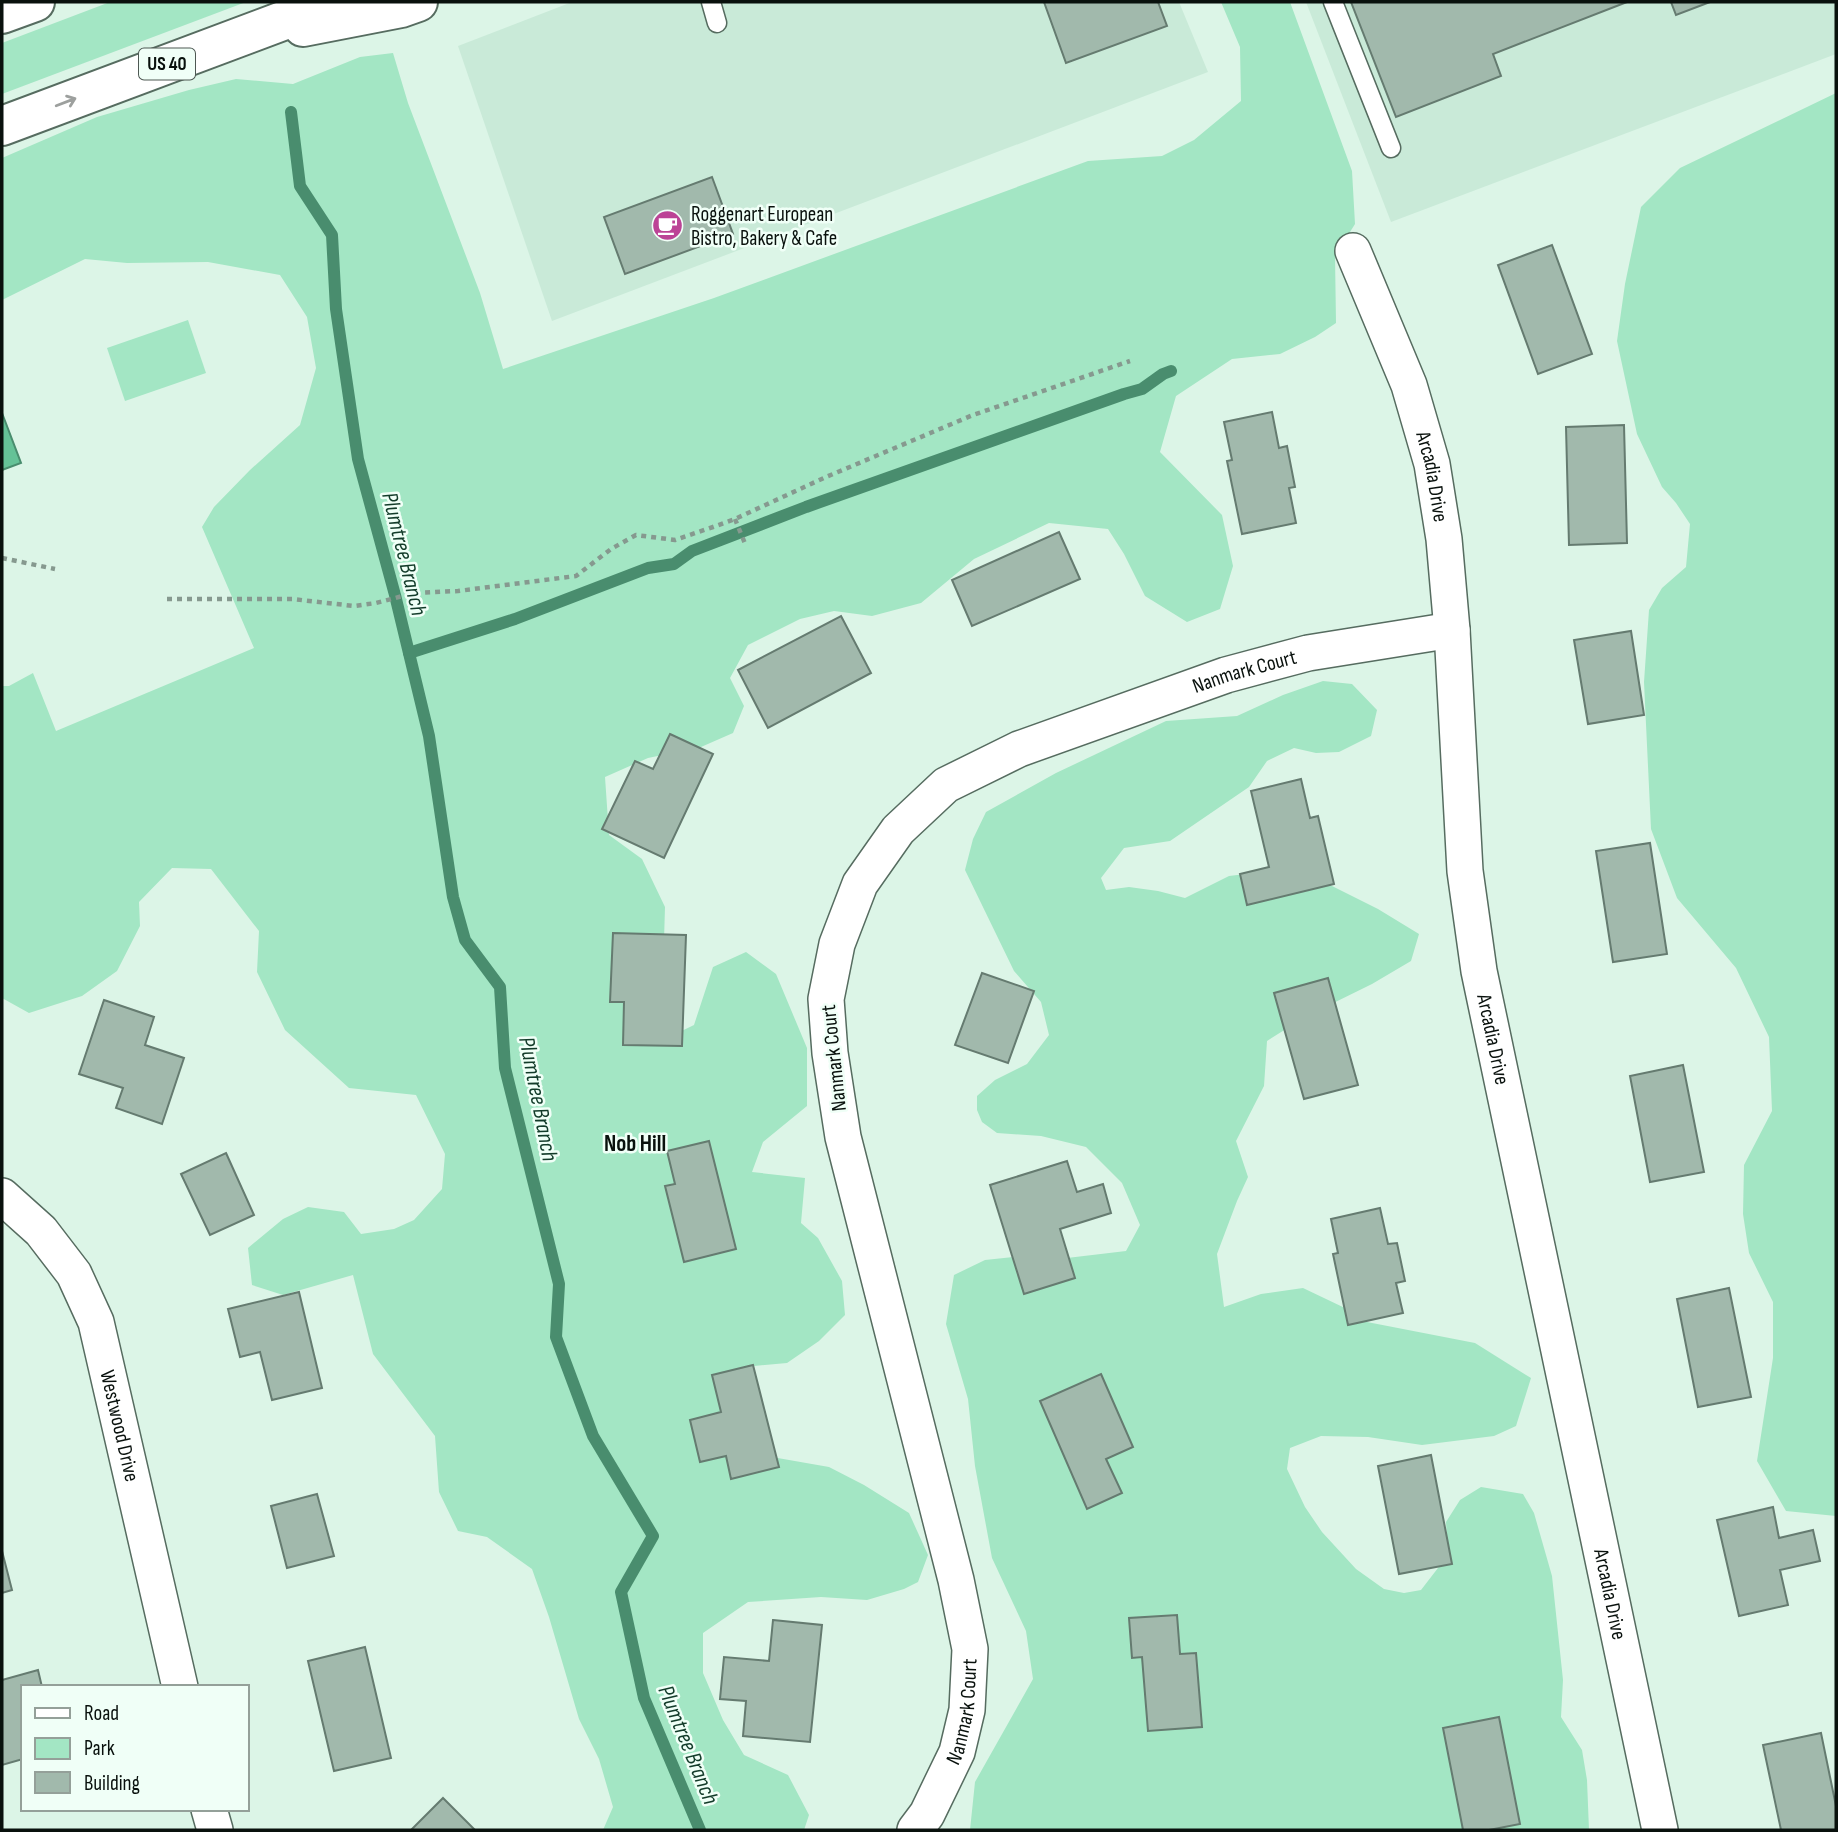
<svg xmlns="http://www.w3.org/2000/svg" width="1838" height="1832" font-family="'Sofia Sans Condensed',sans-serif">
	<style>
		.built { fill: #c9ead8 }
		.green { fill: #a3e6c4 }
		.water { fill: #65c297; stroke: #498d6e; stroke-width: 2 }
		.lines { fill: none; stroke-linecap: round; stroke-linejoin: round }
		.stream { stroke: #498d6e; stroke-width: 12 }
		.building { fill: #a1b9ac; stroke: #657b70; stroke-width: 2 }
		.service-casing { stroke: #566c60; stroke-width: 21 }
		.minor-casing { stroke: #566c60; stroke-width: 38 }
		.primary-casing { stroke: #566c60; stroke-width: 42 }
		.path { stroke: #86998f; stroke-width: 4.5; stroke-dasharray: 5 5; stroke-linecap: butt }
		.service { stroke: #fff; stroke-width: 18 }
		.minor { stroke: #fff; stroke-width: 35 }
		.primary { stroke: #fff; stroke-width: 38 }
		.oneway { stroke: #9da09e }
		.labels { text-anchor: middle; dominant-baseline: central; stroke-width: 5; stroke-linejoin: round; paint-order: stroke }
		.shield { fill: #f0fff7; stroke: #4e5853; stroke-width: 2 }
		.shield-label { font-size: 19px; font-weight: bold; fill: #09110d }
		.poi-label { font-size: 21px; fill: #09110d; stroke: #f0fff7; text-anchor: start }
		.street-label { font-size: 21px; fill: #09110d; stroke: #f0fff7 }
		.water-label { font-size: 23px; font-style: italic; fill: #133c2a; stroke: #f0fff7 }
		.neighbourhood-label { font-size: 23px; font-weight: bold; fill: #09110d; stroke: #f0fff7 }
	</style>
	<rect width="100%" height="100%" fill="#dcf5e7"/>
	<!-- built -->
	<g class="built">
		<polygon points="572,2 1179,2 1208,72 552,321 458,46"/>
		<polygon points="1306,2 1836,2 1836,54 1391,222"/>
	</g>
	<!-- green -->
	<g class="green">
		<polygon points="110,2 246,2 2,94 2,43"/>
		<polygon points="1221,2 1290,2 1352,171 1355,224 1335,256 1336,323 1315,337 1280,354 1232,359 1176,396 1160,452 1222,515 1233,566 1220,609 1187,622 1145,596 1124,554 1108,529 1049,523 974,559 921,603 872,616 834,611 800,619 748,645 730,678 744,706 733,733 701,747 648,758 605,777 609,835 642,859 665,907 661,1041 694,1025 713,967 746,952 776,974 807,1048 807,1106 763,1142 752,1172 805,1178 801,1223 818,1238 842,1281 845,1315 819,1341 787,1363 754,1366 728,1411 738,1451 829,1467 864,1485 909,1513 928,1555 918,1582 904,1589 867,1600 821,1597 748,1602 703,1633 703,1673 723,1720 744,1755 788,1775 809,1815 804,1830 603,1830 613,1807 599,1759 579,1719 549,1617 532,1569 487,1537 458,1531 439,1492 435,1436 373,1354 353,1275 283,1295 252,1285 248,1248 283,1219 308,1207 344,1212 361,1234 394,1229 414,1220 442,1189 445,1154 416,1095 349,1088 285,1030 257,972 259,931 211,869 172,868 139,902 140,926 117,971 82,996 29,1013 2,998 2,686 9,686 33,673 56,731 254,648 202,527 214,507 250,470 300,425 316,368 307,317 280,275 208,262 127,263 85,259 2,300 2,158 97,117 189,90 236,79 293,84 360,57 393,53 408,103 480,293 503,369 714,298 1088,161 1162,156 1194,140 1241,101 1240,47"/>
		<polygon points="1836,93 1836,1516 1786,1511 1757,1461 1773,1358 1773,1302 1749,1253 1743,1214 1744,1165 1772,1111 1769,1037 1736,968 1677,898 1651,829 1644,682 1649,610 1662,588 1686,567 1690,524 1676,503 1662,487 1637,434 1617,341 1625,284 1641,207 1680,168"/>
		<polygon points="188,320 206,373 125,401 107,348"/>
		<polygon points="1323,681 1352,684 1377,710 1371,736 1339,752 1316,753 1294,748 1267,761 1249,787 1170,841 1124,848 1101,878 1106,890 1129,887 1158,891 1185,898 1229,876 1277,870 1326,883 1378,909 1419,934 1411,961 1372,984 1305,1017 1267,1041 1264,1086 1236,1141 1248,1177 1237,1201 1217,1254 1224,1307 1261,1294 1303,1288 1347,1309 1367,1322 1475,1343 1531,1378 1516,1426 1494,1436 1422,1445 1368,1437 1321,1436 1290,1448 1287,1469 1305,1507 1322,1532 1356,1569 1384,1589 1404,1593 1421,1590 1448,1555 1446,1522 1460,1500 1481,1487 1523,1494 1534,1513 1552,1576 1563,1680 1561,1717 1582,1750 1587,1780 1589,1830 970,1830 975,1782 1033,1679 1026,1631 992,1558 975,1466 968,1399 946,1324 954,1275 985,1260 1033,1255 1067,1258 1126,1251 1140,1225 1122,1183 1086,1147 1041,1136 997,1133 982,1122 977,1110 977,1096 995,1080 1027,1064 1049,1035 1041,1002 1014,971 965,870 973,839 986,812 1056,773 1166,721 1237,716 1283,695"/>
	</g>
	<!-- water -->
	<polygon class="water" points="2,413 21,463 2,470"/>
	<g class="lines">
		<!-- stream -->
		<g class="stream">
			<polyline points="291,112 300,186 332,235 336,309 358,459 395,595 429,736 453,897 465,940 500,987 505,1068 559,1284 556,1337 593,1436 653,1536 621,1592 644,1698 700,1830"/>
			<polyline points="409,653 515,619 648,568 674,564 692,551 806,507 1124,394 1142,389 1163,374 1171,371"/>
		</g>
	</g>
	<!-- building -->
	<g class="building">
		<polygon points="1044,2 1158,2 1167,26 1066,63"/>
		<polygon points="1351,2 1627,2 1493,54 1501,76 1396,117"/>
		<polygon points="1671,2 1710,2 1676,15"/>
		<polygon points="712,177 733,234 625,274 604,217"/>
		<polygon points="1552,245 1592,354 1538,374 1498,265"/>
		<polygon points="1272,412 1279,448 1287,446 1295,487 1289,488 1296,523 1242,534 1227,461 1232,460 1224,422"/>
		<polygon points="1624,425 1627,543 1569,545 1566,427"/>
		<polygon points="1059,532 1080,579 972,626 952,580"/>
		<polygon points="841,616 871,673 768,728 738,670"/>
		<polygon points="1631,631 1644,715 1588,724 1574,640"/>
		<polygon points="670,734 713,754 664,858 602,829 635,761 653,769"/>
		<polygon points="1301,779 1310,818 1318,816 1334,884 1247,905 1240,874 1269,867 1251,791"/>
		<polygon points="1650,843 1667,954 1613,962 1596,851"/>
		<polygon points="613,933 686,935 682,1046 623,1045 624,1002 610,1002"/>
		<polygon points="982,973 1034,991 1008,1063 955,1045"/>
		<polygon points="1328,978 1358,1085 1304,1099 1274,993"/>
		<polygon points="104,1000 154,1017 145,1045 184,1058 162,1124 116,1108 123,1088 79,1074"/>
		<polygon points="1683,1065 1704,1172 1650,1182 1630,1076"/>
		<polygon points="709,1141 736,1249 684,1262 665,1186 675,1184 667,1151"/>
		<polygon points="226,1153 254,1215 210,1235 181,1174"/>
		<polygon points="1067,1161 1077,1192 1103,1184 1111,1213 1060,1229 1075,1278 1024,1294 990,1185"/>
		<polygon points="1380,1208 1388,1244 1397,1243 1405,1281 1396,1283 1403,1313 1348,1325 1333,1254 1338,1253 1331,1219"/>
		<polygon points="1729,1288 1751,1397 1698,1407 1677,1299"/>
		<polygon points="299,1292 322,1388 272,1400 260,1352 240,1357 228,1309"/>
		<polygon points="753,1365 779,1467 731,1479 726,1456 700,1462 690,1420 721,1412 712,1375"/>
		<polygon points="1101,1374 1133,1447 1106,1459 1122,1493 1087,1509 1040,1401"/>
		<polygon points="1431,1455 1452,1564 1399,1574 1378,1466"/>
		<polygon points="317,1494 334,1556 287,1568 271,1506"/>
		<polygon points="1773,1507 1779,1538 1813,1530 1820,1561 1780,1570 1788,1605 1739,1616 1717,1520"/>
		<polygon points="2,1551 12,1590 2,1593"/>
		<polygon points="1177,1615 1180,1654 1196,1653 1202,1727 1148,1731 1142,1657 1132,1658 1129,1618"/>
		<polygon points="773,1620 822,1625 810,1742 743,1736 746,1701 720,1699 724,1657 769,1661"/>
		<polygon points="365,1647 391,1758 334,1771 308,1661"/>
		<polygon points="38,1670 42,1687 23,1687 23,1759 2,1765 2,1680"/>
		<polygon points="1499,1717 1520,1824 1489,1830 1463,1830 1443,1728"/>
		<polygon points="1821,1733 1836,1806 1836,1830 1781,1830 1763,1745"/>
		<polygon points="443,1798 475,1830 411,1830"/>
	</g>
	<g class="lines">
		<defs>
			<g id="service">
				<polyline points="711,2 717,23"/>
				<polyline points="1333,2 1391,148"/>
			</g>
			<g id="minor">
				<path id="s1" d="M1353 251 1409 385 1432 464 1444 539 1452 630 1465 871 1479 971 1660 1830"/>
				<path id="s2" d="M2 1196 41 1231 74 1274 96 1322 180 1687"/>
				<polyline points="209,1809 215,1830"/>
				<path id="s3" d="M915 1830 927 1814 957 1752 967 1710 970 1649 956 1580 843 1137 830 1053 826 999 837 944 860 884 898 830 946 785 1019 749 1226 675 1308 653 1452 630"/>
			</g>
			<g id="primary">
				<polyline points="2,14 35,2"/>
				<polyline points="303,27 401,8 418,2"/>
				<polyline points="2,126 333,2"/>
			</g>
		</defs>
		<!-- service casing -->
		<use href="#service" class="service-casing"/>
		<!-- minor casing -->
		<use href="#minor" class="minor-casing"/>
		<!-- primary casing -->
		<use href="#primary" class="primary-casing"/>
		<!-- path -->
		<g class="path">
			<polyline points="735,519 746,546"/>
			<polyline points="2,558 55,569"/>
			<polyline points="167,599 292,599 354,606 376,603 414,593 458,591 576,576 611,549 636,535 675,540 713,527 735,519 826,477 973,415 1130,361"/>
		</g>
		<!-- service -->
		<use href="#service" class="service"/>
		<!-- minor -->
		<use href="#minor" class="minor"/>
		<!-- primary -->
		<use href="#primary" class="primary"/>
	</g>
	<!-- one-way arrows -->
	<defs><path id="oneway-shaft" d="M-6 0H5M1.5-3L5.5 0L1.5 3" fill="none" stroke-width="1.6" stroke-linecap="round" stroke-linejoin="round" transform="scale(1.75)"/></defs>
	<use class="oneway" href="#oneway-shaft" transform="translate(66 102) rotate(-21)"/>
	<!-- icons -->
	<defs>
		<symbol id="cafe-disc" viewBox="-11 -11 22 22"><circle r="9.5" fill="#bc4396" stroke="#f0fff7"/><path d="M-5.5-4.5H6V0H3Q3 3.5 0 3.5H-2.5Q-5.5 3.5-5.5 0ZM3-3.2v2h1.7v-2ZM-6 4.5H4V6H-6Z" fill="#fff"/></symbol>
	</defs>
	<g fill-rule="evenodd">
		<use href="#cafe-disc" x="650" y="208" width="35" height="35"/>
	</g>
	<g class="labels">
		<!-- shield labels -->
		<rect class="shield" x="139" y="48.5" width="56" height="31" rx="5"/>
		<g class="shield-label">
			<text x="167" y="64">US 40</text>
		</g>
		<!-- poi labels -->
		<g class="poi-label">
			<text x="691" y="214">Roggenart European<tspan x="691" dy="24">Bistro, Bakery &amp; Cafe</tspan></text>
		</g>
		<!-- street labels -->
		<g class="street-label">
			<text stroke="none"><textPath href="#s1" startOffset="240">Arcadia Drive</textPath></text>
			<text stroke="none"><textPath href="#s3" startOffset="1432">Nanmark Court</textPath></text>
			<text stroke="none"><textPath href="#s1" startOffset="807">Arcadia Drive</textPath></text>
			<text transform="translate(834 1058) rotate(-96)">Nanmark Court</text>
			<text stroke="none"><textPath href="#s2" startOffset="266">Westwood Drive</textPath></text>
			<text stroke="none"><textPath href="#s1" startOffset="1374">Arcadia Drive</textPath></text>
			<text stroke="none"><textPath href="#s3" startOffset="130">Nanmark Court</textPath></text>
		</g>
		<!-- water labels -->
		<g class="water-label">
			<text transform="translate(404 554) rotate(76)">Plumtree Branch</text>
			<text transform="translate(538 1099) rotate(79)">Plumtree Branch</text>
			<text transform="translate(688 1745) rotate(68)">Plumtree Branch</text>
		</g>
		<!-- neighbourhood labels -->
		<g class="neighbourhood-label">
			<text x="635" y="1144">Nob Hill</text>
		</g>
	</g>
	<!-- border -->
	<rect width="1838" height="1832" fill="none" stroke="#09110d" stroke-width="7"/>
	<!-- legend -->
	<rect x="21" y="1685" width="228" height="126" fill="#f0fff7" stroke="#94a099" stroke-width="2"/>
	<rect x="35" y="1708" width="35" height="10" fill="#ffffff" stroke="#94a099" stroke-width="2"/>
	<text x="84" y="1720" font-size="21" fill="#09110d">Road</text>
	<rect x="35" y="1738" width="35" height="21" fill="#a3e6c4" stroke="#94a099" stroke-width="2"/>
	<text x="84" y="1755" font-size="21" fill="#09110d">Park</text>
	<rect x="35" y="1772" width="35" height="21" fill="#a1b9ac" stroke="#94a099" stroke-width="2"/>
	<text x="84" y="1790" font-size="21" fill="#09110d">Building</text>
</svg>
